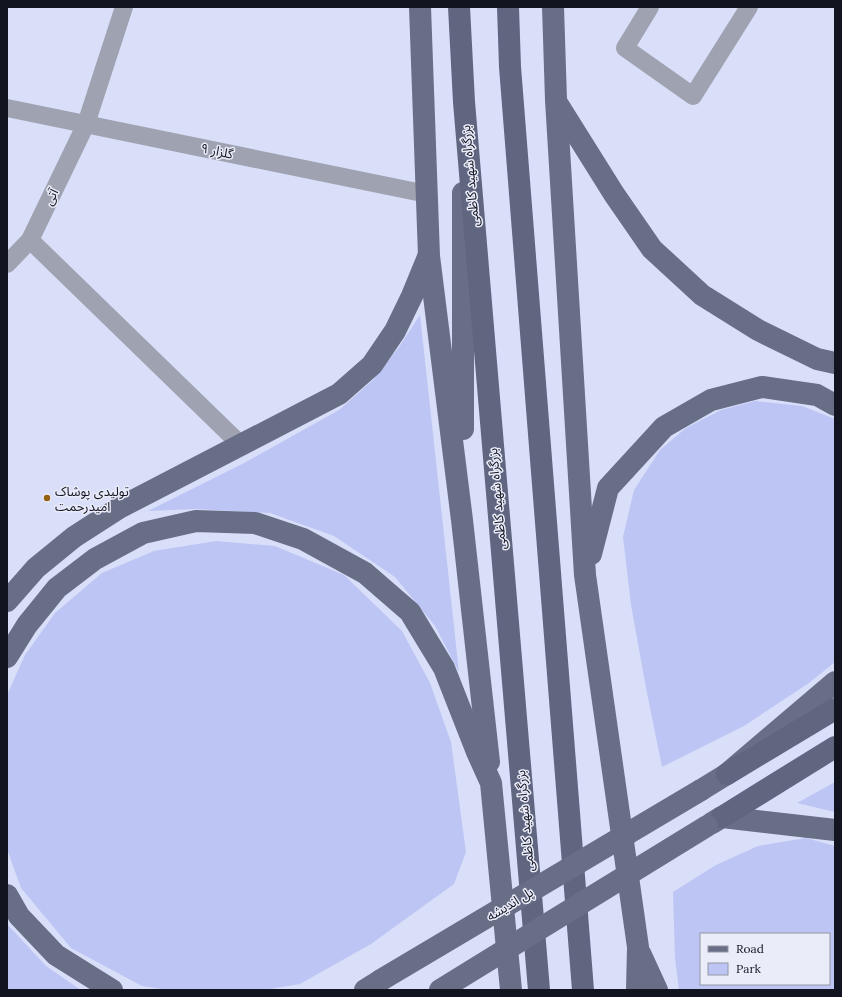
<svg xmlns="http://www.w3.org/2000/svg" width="842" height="997" font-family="Lora,'Noto Sans Arabic',serif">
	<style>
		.green { fill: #bcc5f4; fill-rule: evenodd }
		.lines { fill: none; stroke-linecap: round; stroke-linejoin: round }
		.minor { stroke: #9fa2b0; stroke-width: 18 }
		.primary { stroke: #696e87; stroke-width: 22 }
		.trunk { stroke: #606580; stroke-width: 22 }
		.primary-bridge { stroke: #696e87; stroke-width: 22 }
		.poi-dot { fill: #946113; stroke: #eaecfa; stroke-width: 1.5 }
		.labels { text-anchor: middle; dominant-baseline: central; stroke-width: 3; stroke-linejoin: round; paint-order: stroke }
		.street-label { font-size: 13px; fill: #12141f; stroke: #eaecfa }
		.poi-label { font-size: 13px; fill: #12141f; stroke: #eaecfa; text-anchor: start }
	</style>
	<rect width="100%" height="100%" fill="#d9dff9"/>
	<!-- green -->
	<g class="green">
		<polygon points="420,315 459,672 435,626 395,577 334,536 270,513 195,509 148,511 244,463 339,410 373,380 399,347"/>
		<polygon points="755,401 802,406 835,419 835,662 809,683 744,726 662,767 646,688 631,605 623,537 634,490 660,450 686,428 721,410"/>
		<polygon points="216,541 275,546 344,575 402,631 430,683 451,742 466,852 454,884 371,944 300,984 264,990 168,990 142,986 71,948 21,888 7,849 7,695 25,655 55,613 102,573 154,551"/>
		<polygon points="835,782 835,812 797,803"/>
		<path d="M806 838 835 846V990H679L675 958 673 892 716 865 758 846ZM701 934H829V984H701Z"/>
		<polygon points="7,924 46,966 81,990 7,990"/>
	</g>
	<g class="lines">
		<!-- minor -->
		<g class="minor">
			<polyline points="650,7 625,48 693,96 749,7"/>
			<polyline points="7,108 427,194"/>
			<polyline points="30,240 241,445"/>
			<polyline points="7,264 30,240 86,124 124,7"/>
		</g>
		<!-- primary -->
		<g class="primary">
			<polyline points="420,7 429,256 462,520 489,762"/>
			<polyline points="553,7 556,100 585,575 638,947 637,990"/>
			<polyline points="557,103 614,194 652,249 702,295 758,330 817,359 835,363"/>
			<polyline points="463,429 463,193"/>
			<polyline points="591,554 608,488 664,427 711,400 762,387 817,395 835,405"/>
			<polyline points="7,601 36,568 74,537 119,508 339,394 372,365 395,331 412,296 428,257"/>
			<polyline points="7,657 27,625 57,588 95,559 143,533 196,521 255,523 303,539 365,573 410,612 444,668 477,752 491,783 511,990"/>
			<polyline points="701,790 727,774 835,682"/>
			<polyline points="712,823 722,817 835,830"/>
			<polyline points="7,895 19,916 56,955 112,990"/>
			<polyline points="640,953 657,990"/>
			<polyline points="365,990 381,980"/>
		</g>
		<!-- trunk -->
		<g class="trunk">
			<polyline points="459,7 464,102 539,990"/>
			<polyline points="508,7 510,67 583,990"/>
			<polyline points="727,774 835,709"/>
			<polyline points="722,817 835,747"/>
		</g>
		<!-- primary-bridge -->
		<g class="primary-bridge">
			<polyline points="381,980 701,790"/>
			<polyline points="440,990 707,826"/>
		</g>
	</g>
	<!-- markers -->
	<circle class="poi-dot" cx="47" cy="498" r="4"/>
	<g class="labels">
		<!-- street labels -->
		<g class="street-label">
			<text transform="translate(217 151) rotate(12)">گلزار ۹</text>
			<text transform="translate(470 176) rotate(-95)">بزرگراه شهید کاظمی</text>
			<text transform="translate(51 197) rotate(-64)">آتی</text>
			<text transform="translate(497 499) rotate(-95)">بزرگراه شهید کاظمی</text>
			<text transform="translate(525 821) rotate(-95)">بزرگراه شهید کاظمی</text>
			<text transform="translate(510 904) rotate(-31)">پل اندیشه</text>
		</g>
		<!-- poi labels -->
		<g class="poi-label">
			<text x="55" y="491">تولیدی پوشاک<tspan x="55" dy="15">امیدرحمت</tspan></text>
		</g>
	</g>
	<!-- border -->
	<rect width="842" height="997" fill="none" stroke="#12141f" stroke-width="16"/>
	<!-- legend -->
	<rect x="700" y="933" width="130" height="52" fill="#eaecfa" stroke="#9496a2"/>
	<rect x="708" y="946" width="20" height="6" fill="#696e87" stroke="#9496a2"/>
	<text x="736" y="953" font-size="12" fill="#12141f">Road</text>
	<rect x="708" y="963" width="20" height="12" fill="#bcc5f4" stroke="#9496a2"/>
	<text x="736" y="973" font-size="12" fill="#12141f">Park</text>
</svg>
